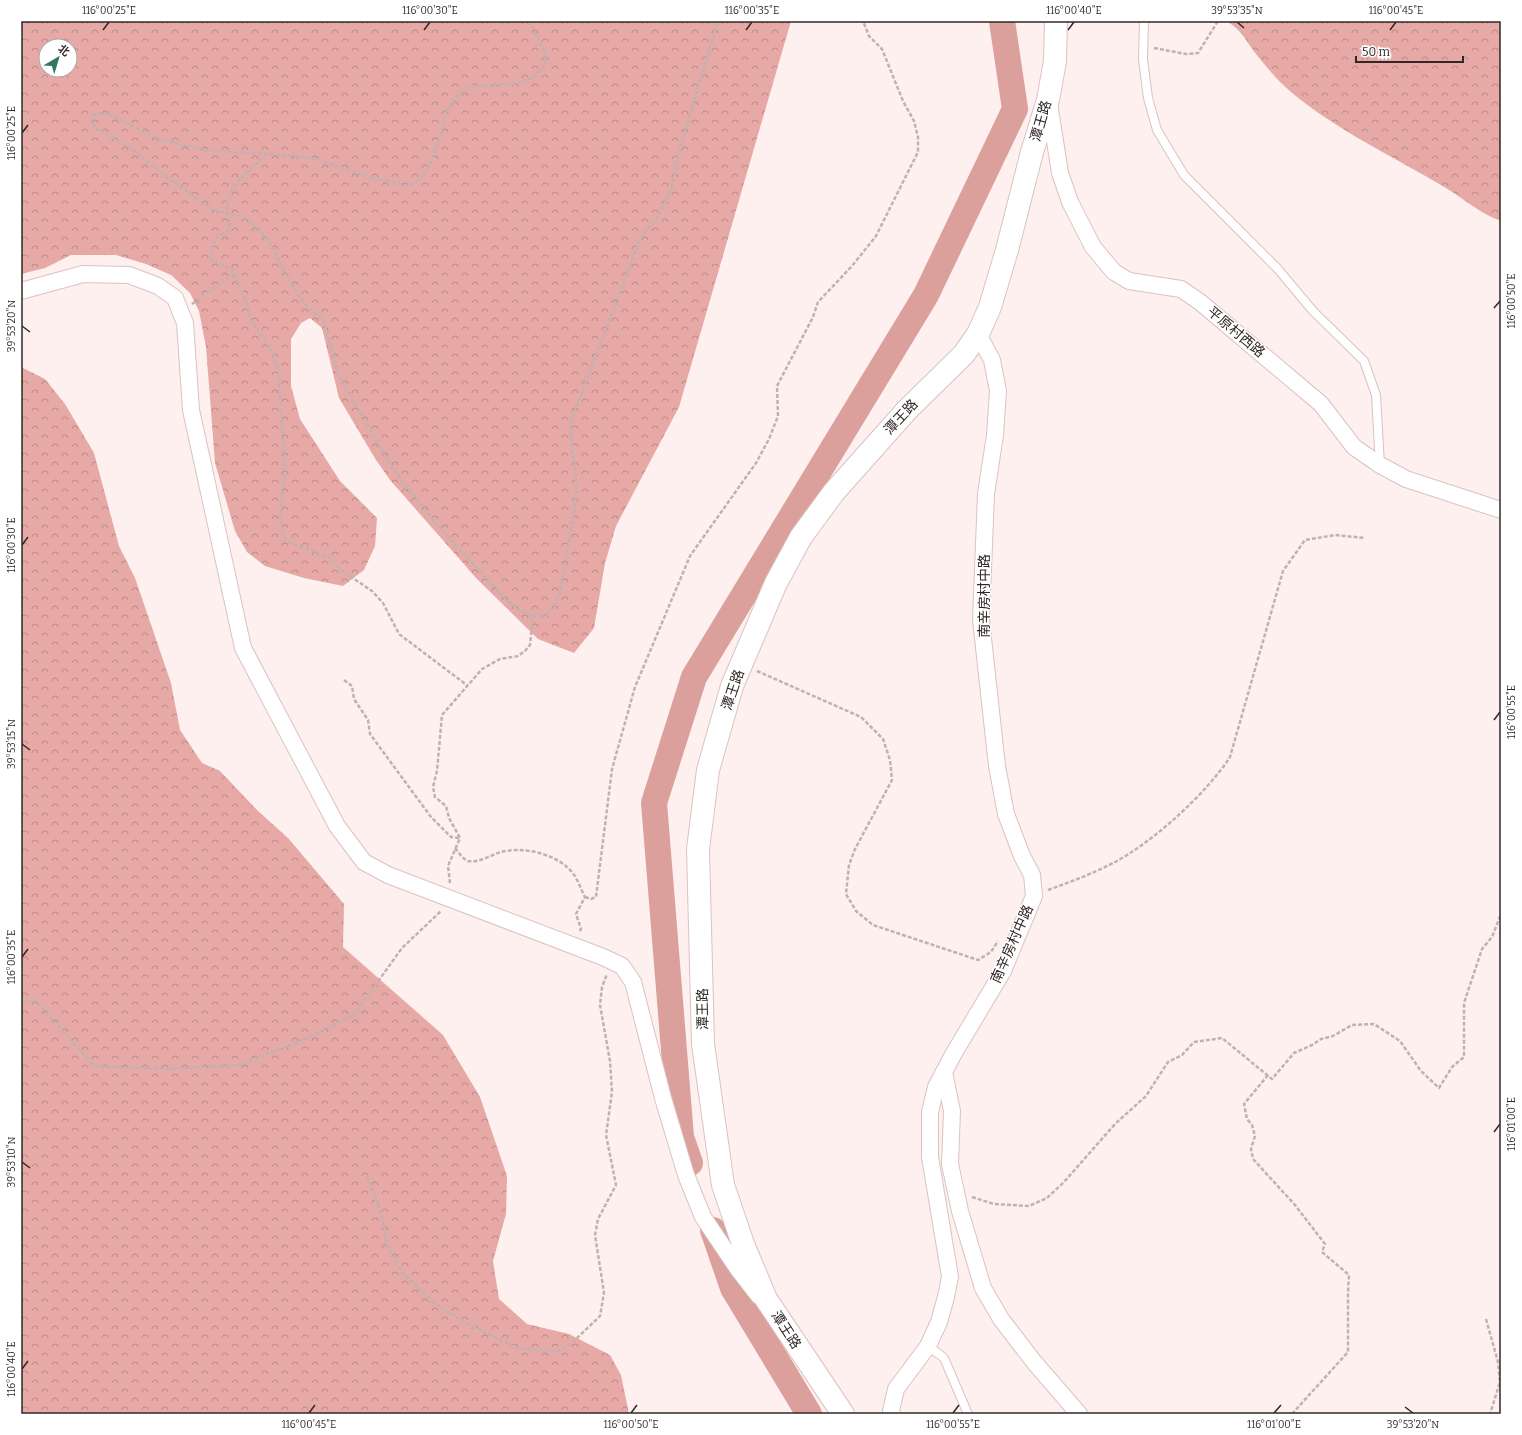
<svg xmlns="http://www.w3.org/2000/svg" width="1522" height="1435" font-family="Bitter,'Noto Sans SC',serif">
	<style>
		.forest { fill: url(#forest-crowns); fill-rule: evenodd }
		.lines { fill: none; stroke-linecap: round; stroke-linejoin: round }
		.river { stroke: #dca09c; stroke-width: 26 }
		.service-casing { stroke: #d9c3c1; stroke-width: 10 }
		.minor-casing { stroke: #d9c3c1; stroke-width: 18 }
		.trunk-casing { stroke: #d9c3c1; stroke-width: 24 }
		.path { stroke: #bfb2b1; stroke-width: 2.5; stroke-dasharray: 4 2; stroke-linecap: butt }
		.service { stroke: #fff; stroke-width: 8 }
		.minor { stroke: #fff; stroke-width: 16 }
		.trunk { stroke: #fff; stroke-width: 22 }
		.ticks { fill: none; stroke: #302827; stroke-width: 1.5 }
		.labels { text-anchor: middle; dominant-baseline: central; stroke-width: 3; stroke-linejoin: round; paint-order: stroke }
		.street-label { font-size: 14px; fill: #302827; stroke: #fff }
		.neatline { fill: none; stroke: #302827; stroke-width: 1.5 }
		.ticks-label { font-size: 10px; text-anchor: middle; fill: #302827 }
	</style>
	<defs>
		<pattern id="forest-crowns" width="20" height="18" patternUnits="userSpaceOnUse"><rect width="20" height="18" fill="#e6a9a5"/><path d="M2 6a3 3 0 1 1 6 0M12 15a3 3 0 1 1 6 0" fill="none" stroke="#bb8a86"/></pattern>
	</defs>
	<rect width="100%" height="100%" fill="#fef0ef"/>
	<!-- forest -->
	<g class="forest">
		<path d="M21 21H791L679 407 616 526 605 563 594 628 574 653 538 639 477 579 390 480 376 460 339 398 322 328 310 318 301 323 291 339V386L300 419 340 481 377 518 375 546 364 570 343 586 304 578 265 566 247 552 235 531 215 463 206 347 199 311 190 293 171 275 146 264 116 255H71L45 268 21 274ZM46 46H70V70H46Z"/>
		<path d="M1226 21H1501V221C1481 214 1464 199 1446 188 1396 158 1336 130 1291 92 1278 81 1267 68 1256 54 1247 42 1241 29 1226 21Z"/>
		<polygon points="21,367 45,379 65,404 94,453 119,546 135,578 171,683 180,730 202,763 220,771 258,811 288,838 344,904 343,947 443,1035 480,1097 507,1176 506,1214 493,1261 499,1299 527,1324 569,1334 610,1355 621,1375 629,1414 21,1414"/>
	</g>
	<g class="lines">
		<!-- river -->
		<g class="river">
			<polyline points="690,1163 681,1137 654,803 694,677 926,295 1015,109 1002,21"/>
			<polyline points="713,1230 733,1288 809,1414"/>
		</g>
		<defs>
			<g id="service">
				<polyline points="1144,21 1143,59 1148,98 1157,130 1184,175 1277,268 1313,311 1364,361 1376,395 1380,465"/>
				<polyline points="928,1346 944,1358 968,1414"/>
			</g>
			<g id="minor">
				<polyline points="1049,103 1060,173 1070,202 1093,247 1114,272 1129,281 1181,289 1200,302 1321,404 1354,447 1380,465 1406,479 1501,510"/>
				<polyline points="21,291 83,274 129,275 158,286 175,298 185,323 191,410 243,648 337,826 364,862 388,875 603,957 622,966 633,982 663,1098 686,1175 703,1217 738,1269 759,1296"/>
				<polyline points="944,1072 952,1111 950,1164 960,1211 983,1288 1001,1319 1034,1362 1079,1414"/>
				<polyline points="892,1414 891,1411 896,1389 928,1346 939,1322 946,1297 950,1277 930,1157 930,1112 936,1087 954,1053 1003,971 1034,896 1032,875 1022,856 1006,814 997,766 981,620 986,494 995,435 998,391 992,360 978,334"/>
			</g>
			<polyline id="trunk" points="843,1414 766,1299 743,1244 723,1185 703,1044 698,849 708,770 732,686 776,583 801,537 834,492 907,410 964,354 978,334 990,307 1007,250 1032,152 1048,100 1055,61 1056,21"/>
		</defs>
		<!-- service casing -->
		<use href="#service" class="service-casing"/>
		<!-- minor casing -->
		<use href="#minor" class="minor-casing"/>
		<!-- trunk casing -->
		<use href="#trunk" class="trunk-casing"/>
		<!-- path -->
		<g class="path">
			<polyline points="530,21 546,55 544,66 536,76 515,84 469,86 459,94 447,110 439,139 427,171 419,180 409,186 369,177 309,157 204,150 159,139 110,115 96,113 91,118 95,128 129,147 171,180 212,209 245,218 259,229 272,246 284,271 299,296 310,309 324,320 338,374 393,469 434,521 504,598 520,611 533,616 546,615 556,603 560,592 574,512 577,484 572,448 571,421 641,237 656,219 671,191 677,159 718,21"/>
			<polyline points="1154,48 1186,54 1198,53 1218,21"/>
			<polyline points="234,274 244,296 251,320 272,351 278,368 285,467 280,518 285,541 329,557 341,570 372,591 383,603 399,634 468,686"/>
			<path d="M192 304 234 274 232 269 212 261C210 243 213 239 229 230 231 220 225 210 228 199 233 181 254 167 267 154"/>
			<polyline points="757,671 861,717 883,739 890,760 892,780 855,849 849,865 846,894 856,911 873,925 978,960 991,952 998,941"/>
			<polyline points="344,680 352,686 354,699 368,720 370,734 431,817 451,837 460,838"/>
			<path d="M455 848C459 853 463 859 468 861 479 863 491 855 501 852 525 846 556 854 572 872 578 879 581 890 585 897L576 914 581 929 579 933"/>
			<polyline points="450,883 448,866 460,838 449,818 446,806 435,797 433,787 437,771 442,715 482,669 500,659 518,656 525,651 530,645 533,616"/>
			<path d="M1048 890C1070 882 1092 874 1113 863 1152 843 1206 794 1230 757L1283 571 1305 540 1335 535 1365 538"/>
			<polyline points="585,897 591,899 596,897 612,769 635,687 690,556 756,463 769,439 778,416 777,386 813,317 818,302 852,266 876,236 918,152 918,137 914,121 903,101 882,49 869,36 863,21"/>
			<polyline points="21,1002 36,1001 94,1066 166,1069 239,1065 300,1041 354,1015 402,948 441,911"/>
			<polyline points="1268,1075 1244,1104 1247,1119 1252,1125 1255,1136 1251,1149 1253,1159 1295,1205 1325,1244 1322,1252 1349,1275 1348,1292 1348,1352 1292,1414"/>
			<polyline points="367,1176 382,1216 387,1244 402,1272 433,1302 468,1324 517,1348 556,1352 573,1342 600,1316 604,1293 595,1235 598,1219 616,1185 606,1135 612,1092 610,1061 600,1005 602,987 607,974"/>
			<polyline points="972,1197 994,1204 1029,1206 1047,1198 1064,1182 1115,1124 1146,1096 1168,1062 1182,1055 1194,1042 1222,1038 1272,1079 1294,1053 1312,1045 1321,1039 1333,1036 1352,1025 1374,1024 1400,1041 1421,1071 1439,1088 1452,1067 1464,1057 1464,1003 1482,949 1492,937 1501,914"/>
			<polyline points="1486,1319 1498,1362 1500,1382 1490,1414"/>
		</g>
		<!-- service -->
		<use href="#service" class="service"/>
		<!-- minor -->
		<use href="#minor" class="minor"/>
		<!-- trunk -->
		<use href="#trunk" class="trunk"/>
	</g>
	<!-- ticks -->
	<path class="ticks" d="M1237 22 1244 28M103 30 109 22M424 30 430 22M746 30 752 22M1068 30 1074 22M1390 30 1396 22M22 133 28 125M1494 308 1500 301M22 326 30 332M22 545 28 537M1494 720 1500 712M22 744 30 750M22 957 28 949M1494 1132 1500 1124M22 1162 30 1168M22 1369 28 1361M1405 1407 1413 1413M309 1413 315 1405M631 1413 637 1405M953 1413 959 1405M1274 1413 1281 1405"/>
	<g class="labels">
		<!-- street labels -->
		<g class="street-label">
			<text transform="translate(1041 121) rotate(-74)">潭王路</text>
			<text transform="translate(1236 332) rotate(40)">平原村西路</text>
			<text transform="translate(901 417) rotate(-47)">潭王路</text>
			<text transform="translate(984 596) rotate(-90)">南辛房村中路</text>
			<text transform="translate(733 690) rotate(-71)">潭王路</text>
			<text transform="translate(1012 944) rotate(-66)">南辛房村中路</text>
			<text transform="translate(703 1009) rotate(-91)">潭王路</text>
			<text transform="translate(786 1330) rotate(57)">潭王路</text>
		</g>
	</g>
	<!-- border -->
	<rect width="1522" height="1435" fill="none" stroke="#ffffff" stroke-width="44"/>
	<!-- north arrow -->
	<g transform="translate(58 58) rotate(38)"><circle r="19" fill="#ffffff" stroke="#aca9a9"/>
	<path d="M0-3L7 15L0 10L-7 15Z" fill="#357564"/>
	<text y="-6" font-size="11" font-weight="bold" text-anchor="middle" fill="#302827">北</text>
	</g>
	<!-- scale -->
	<path d="M1356 56v6h107v-6" fill="none" stroke="#302827" stroke-width="2"/>
	<text x="1362" y="56" font-size="12" fill="#302827" stroke="#ffffff" stroke-width="3" paint-order="stroke">50 m</text>
	<rect x="22" y="22" width="1478" height="1391" class="neatline"/>
	<g class="ticks-label">
		<text x="109" y="14">116°00'25"E</text>
		<text x="430" y="14">116°00'30"E</text>
		<text x="752" y="14">116°00'35"E</text>
		<text x="1074" y="14">116°00'40"E</text>
		<text x="1237" y="14">39°53'35"N</text>
		<text x="1396" y="14">116°00'45"E</text>
		<text transform="translate(11 133) rotate(-90)" y="4">116°00'25"E</text>
		<text transform="translate(1511 301) rotate(-90)" y="4">116°00'50"E</text>
		<text transform="translate(11 326) rotate(-90)" y="4">39°53'20"N</text>
		<text transform="translate(11 545) rotate(-90)" y="4">116°00'30"E</text>
		<text transform="translate(1511 712) rotate(-90)" y="4">116°00'55"E</text>
		<text transform="translate(11 744) rotate(-90)" y="4">39°53'15"N</text>
		<text transform="translate(11 957) rotate(-90)" y="4">116°00'35"E</text>
		<text transform="translate(1511 1124) rotate(-90)" y="4">116°01'00"E</text>
		<text transform="translate(11 1162) rotate(-90)" y="4">39°53'10"N</text>
		<text transform="translate(11 1369) rotate(-90)" y="4">116°00'40"E</text>
		<text x="309" y="1428">116°00'45"E</text>
		<text x="631" y="1428">116°00'50"E</text>
		<text x="953" y="1428">116°00'55"E</text>
		<text x="1274" y="1428">116°01'00"E</text>
		<text x="1413" y="1428">39°53'20"N</text>
	</g>
</svg>
